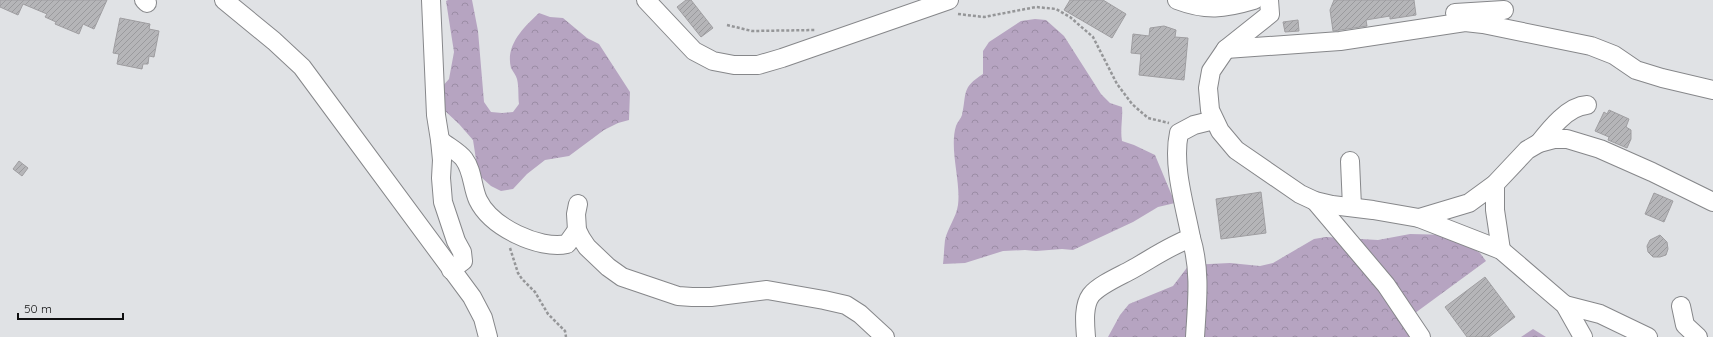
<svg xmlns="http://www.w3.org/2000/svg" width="1713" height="337" font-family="Quicksand,sans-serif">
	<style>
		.forest { fill: url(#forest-crowns) }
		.building { fill: url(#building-hatch); stroke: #9f9ea1 }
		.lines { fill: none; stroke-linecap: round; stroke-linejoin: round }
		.minor-casing { stroke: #86878a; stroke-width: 20 }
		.path { stroke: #959698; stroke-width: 2.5; stroke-dasharray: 3 2; stroke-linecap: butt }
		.minor { stroke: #fff; stroke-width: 18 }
	</style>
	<defs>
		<pattern id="forest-crowns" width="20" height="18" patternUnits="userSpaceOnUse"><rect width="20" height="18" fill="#b6a4c1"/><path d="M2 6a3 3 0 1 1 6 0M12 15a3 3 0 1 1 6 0" fill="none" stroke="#9b8ca5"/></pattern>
		<pattern id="building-hatch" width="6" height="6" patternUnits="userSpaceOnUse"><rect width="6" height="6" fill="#b5b5b8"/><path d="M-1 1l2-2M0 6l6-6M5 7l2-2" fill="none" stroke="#9a9a9d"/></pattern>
	</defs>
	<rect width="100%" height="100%" fill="#e0e2e5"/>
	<!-- forest -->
	<g class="forest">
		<path d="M448 0H472L478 31 484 102 491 112 502 113 513 112 519 104C518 96 519 87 517 79 516 75 513 72 511 68 505 45 524 27 539 13L550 17 563 18 587 38 599 44 630 92 629 120 618 123 604 130 569 156 545 160 527 174 513 189 501 191 491 186 481 177 477 166 473 140 459 124 444 110 441 88 449 79 454 52 446 1Z"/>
		<path d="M1035 19 1046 20 1064 36 1101 94 1110 103 1122 107C1123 119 1120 129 1122 141L1134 145 1155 155 1175 203 1158 207 1133 222 1073 250 1062 249 1036 251 1025 250 1003 251 965 263 943 264C944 256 944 248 945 240 948 227 956 218 958 205 961 181 949 149 956 126 957 122 961 119 962 115 967 93 961 88 983 74V51L989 42 1021 21Z"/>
		<polygon points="1410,234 1451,235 1480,253 1486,261 1411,316 1427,337 1108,337 1120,315 1129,304 1173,286 1189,265 1230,263 1260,266 1273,263 1314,239 1326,237 1378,240"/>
		<polygon points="1533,329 1546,337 1521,337"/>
	</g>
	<!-- building -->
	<g class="building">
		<polygon points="0,0 107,0 94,29 83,24 79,34 55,24 56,22 45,17 47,14 23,4 18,15 0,7"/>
		<polygon points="686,0 691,0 713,28 701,37 677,7"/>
		<polygon points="1070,0 1103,0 1126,14 1112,38 1064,10"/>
		<polygon points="1334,0 1414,0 1416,15 1390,19 1390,16 1366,20 1367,26 1333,31 1330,10"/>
		<polygon points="120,18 150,24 149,29 159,31 154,57 149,56 148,64 143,64 142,69 117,64 119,54 113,53"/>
		<polygon points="1298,20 1299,31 1285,32 1283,22"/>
		<polygon points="1164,26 1176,30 1175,37 1188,38 1184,80 1139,75 1141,54 1131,53 1133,34 1149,36 1150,28"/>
		<polygon points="1609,110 1629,119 1626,127 1631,130 1631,139 1627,148 1608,140 1609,137 1595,131 1604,112 1607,114"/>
		<polygon points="19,161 28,168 22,176 13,169"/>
		<polygon points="1261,192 1266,233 1221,239 1216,199"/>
		<polygon points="1654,193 1673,201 1664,222 1645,214"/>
		<polygon points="1660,235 1667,242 1668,249 1666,255 1660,257 1653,257 1648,252 1647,246 1650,240"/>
		<polygon points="1485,277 1515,317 1489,337 1467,337 1445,307"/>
	</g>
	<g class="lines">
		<defs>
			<g id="minor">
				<polyline points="144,0 147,3"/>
				<polyline points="224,0 274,41 302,67 472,297 483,318 488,337"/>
				<polyline points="431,0 436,115 440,140 442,160 441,178 443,202 456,241 462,252 463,261 451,270"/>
				<polyline points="646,0 694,51 713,61 734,65 758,65 782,58 949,0"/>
				<path d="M1177 0C1206 11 1224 9 1254 0"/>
				<polyline points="1269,0 1270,14 1226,49 1211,71 1208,88 1210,110 1220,131 1236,150 1300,194 1315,201 1332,205 1373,210 1419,218 1501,250 1565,305 1583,337"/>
				<polyline points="1455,13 1504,10"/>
				<polyline points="1226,49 1340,41 1465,22 1483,24 1591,46 1614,55 1636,70 1662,78 1713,90"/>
				<path d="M440 140C447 146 459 152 464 159 473 171 472 187 478 200 491 227 539 250 567 244L577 230"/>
				<path d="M1539 143C1550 129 1568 106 1587 105"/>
				<polyline points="1350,161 1352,207"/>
				<polyline points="1495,184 1495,210 1501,250"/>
				<polyline points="1315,201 1386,285 1421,337"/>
				<polyline points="578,204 576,214 577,230 581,238 587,247 608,267 622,277 678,296 692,297 711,297 767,290 824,300 846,305 860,314 885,337"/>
				<polyline points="1419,218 1469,203 1495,184 1527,150 1539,143 1554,139 1567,139 1600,149 1652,172 1713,202"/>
				<path d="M1191 238C1201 270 1197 304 1195 337"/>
				<polyline points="1565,305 1600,314 1648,337"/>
				<polyline points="1681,306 1685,325 1698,337"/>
				<path d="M1086 337C1085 324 1083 306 1091 295 1099 285 1120 276 1131 270 1151 259 1169 246 1191 238 1185 206 1172 165 1179 133L1194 125 1214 120"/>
			</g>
		</defs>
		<!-- minor casing -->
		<use href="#minor" class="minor-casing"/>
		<!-- path -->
		<g class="path">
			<polyline points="958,14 984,17 1036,7 1056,9 1070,17 1093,37 1117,84 1132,104 1148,118 1169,123"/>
			<polyline points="727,25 752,31 815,30"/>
			<polyline points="510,248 518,273 522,279 535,292 548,314 565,331 566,337"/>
		</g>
		<!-- minor -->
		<use href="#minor" class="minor"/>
	</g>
	<!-- scale -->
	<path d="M18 313v6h105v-6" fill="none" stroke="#0f0f10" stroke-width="2"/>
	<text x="24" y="313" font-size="12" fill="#0f0f10" stroke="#e0e2e5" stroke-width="3" paint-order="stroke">50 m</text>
</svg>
